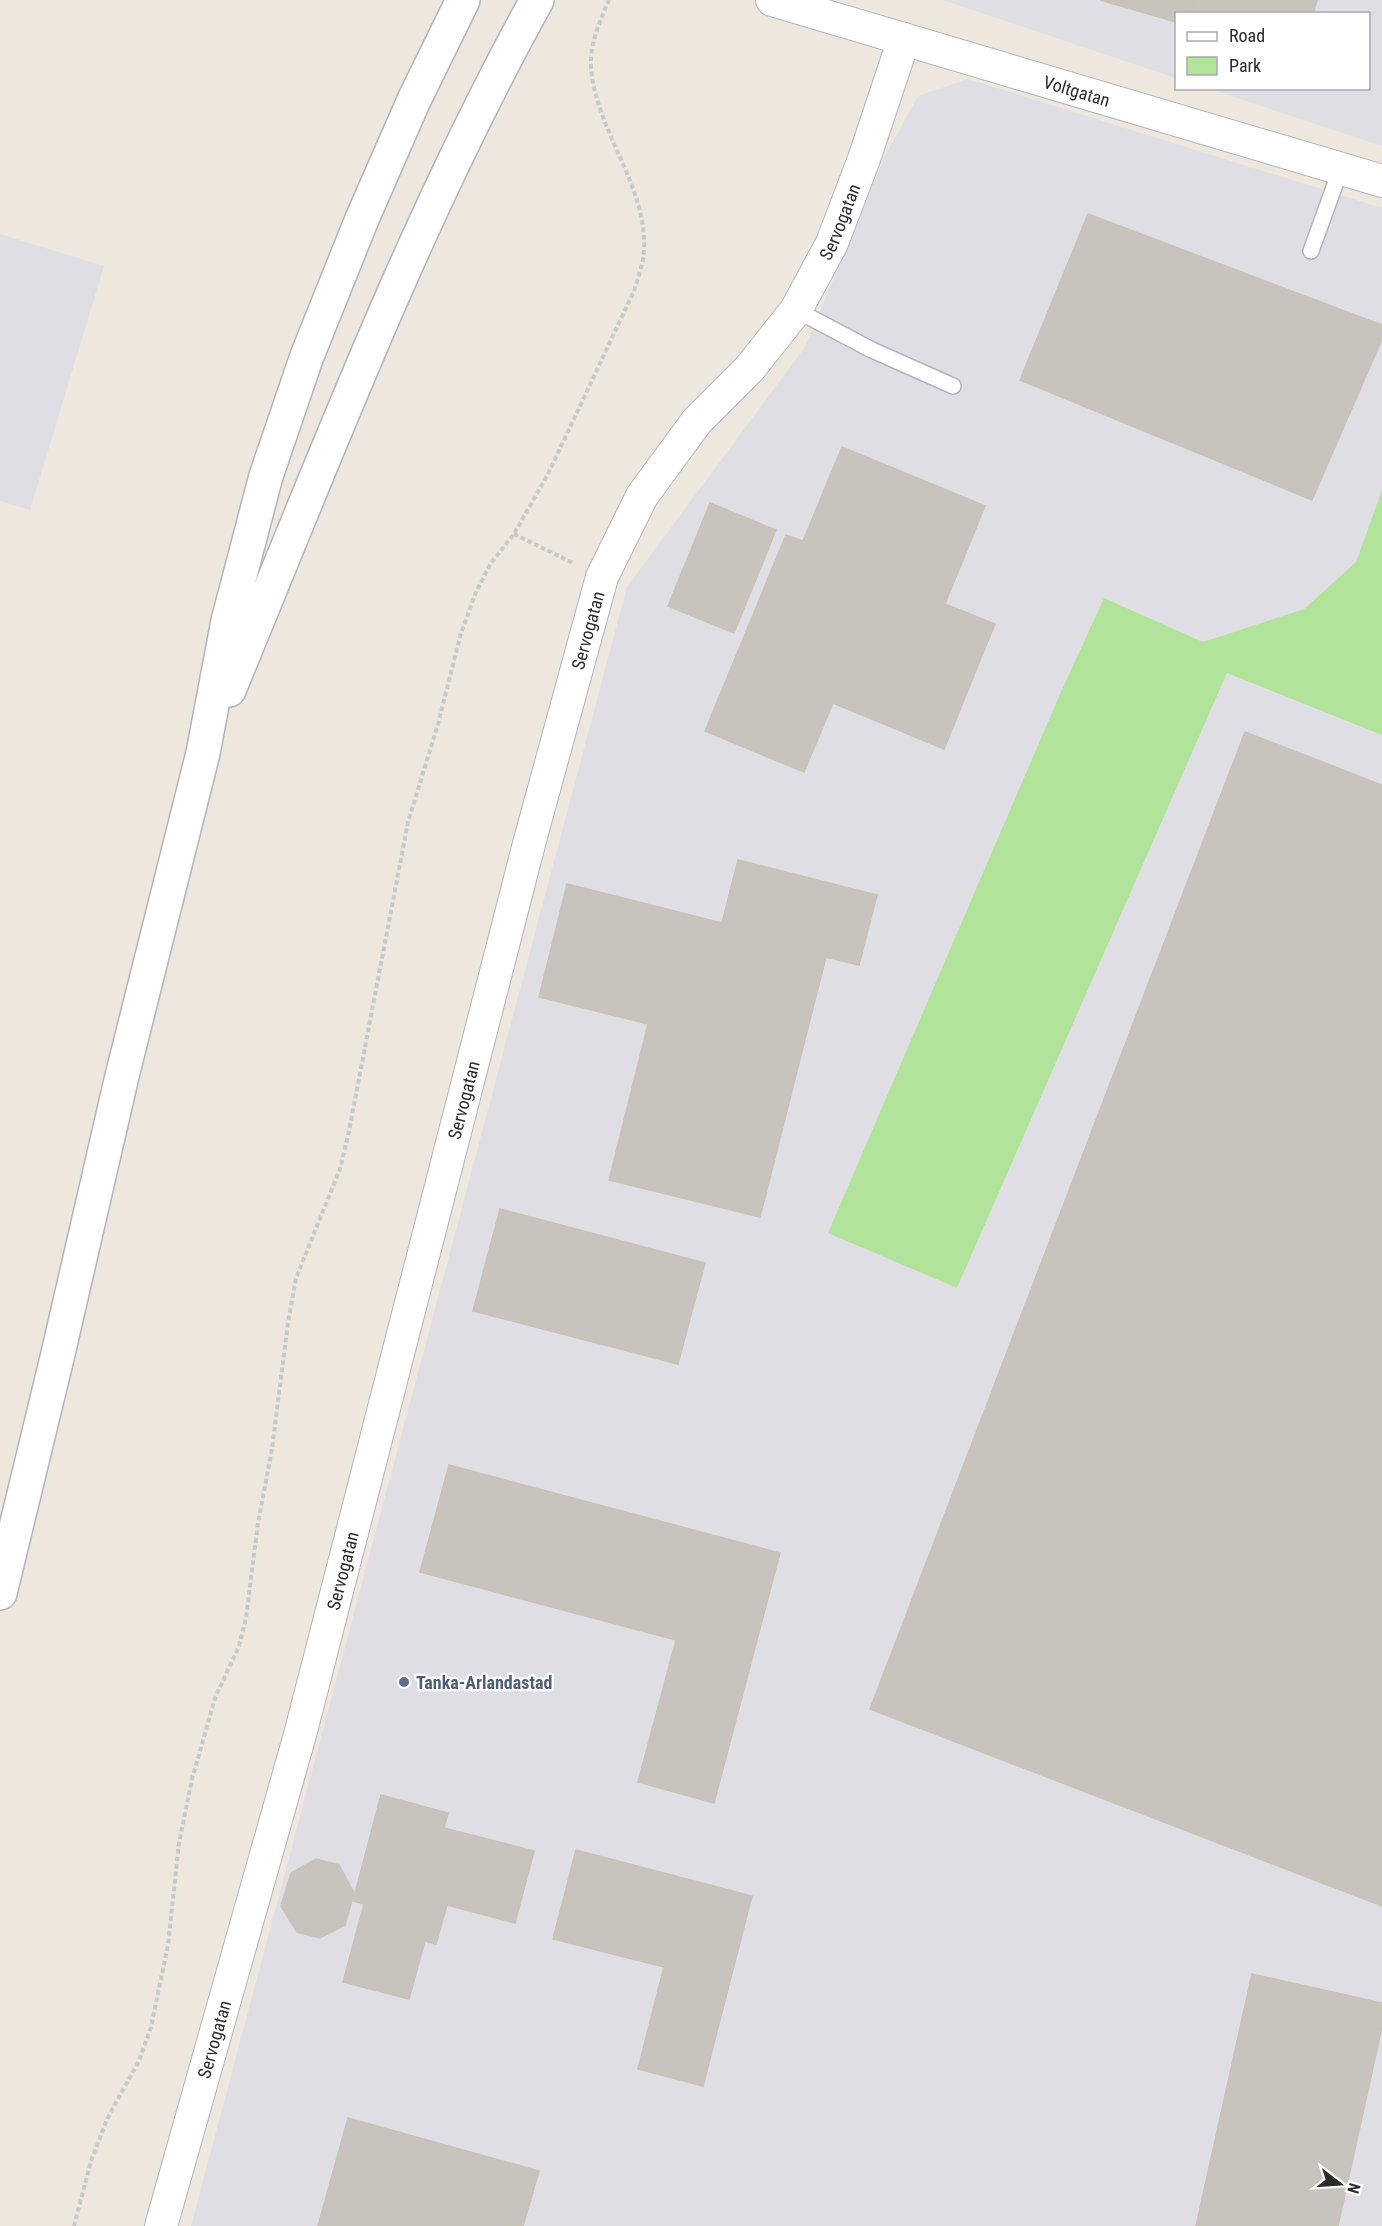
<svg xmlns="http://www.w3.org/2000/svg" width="1382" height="2226" font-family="'Roboto Condensed',sans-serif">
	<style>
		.industrial { fill: #e0dee5 }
		.green { fill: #b1e39b }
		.building { fill: #c8c4bd; stroke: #c8c3b7; stroke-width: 1.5 }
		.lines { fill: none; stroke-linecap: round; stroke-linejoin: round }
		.service-casing { stroke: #b1b3bf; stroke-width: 18 }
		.minor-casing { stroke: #b1b3bf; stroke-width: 34 }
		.secondary-casing { stroke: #b1b3bf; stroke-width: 36 }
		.path { stroke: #c8c8c8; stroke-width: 4; stroke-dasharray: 4.5 3; stroke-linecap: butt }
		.service { stroke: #fff; stroke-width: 15 }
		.minor { stroke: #fff; stroke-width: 32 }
		.secondary { stroke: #fff; stroke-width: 33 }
		.service-dot { fill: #5c6f8a; stroke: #fff; stroke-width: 2 }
		.labels { text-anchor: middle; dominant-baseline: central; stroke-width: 4.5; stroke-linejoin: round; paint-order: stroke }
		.street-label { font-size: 18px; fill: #2b2b2b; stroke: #fff }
		.service-label { font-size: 18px; font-weight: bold; fill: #4e5e75; stroke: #fff; text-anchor: start }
	</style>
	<rect width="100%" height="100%" fill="#ede7de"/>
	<!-- industrial -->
	<g class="industrial">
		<polygon points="943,0 1382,0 1382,146 1210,89 1368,88 1368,14 1176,14 1176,78"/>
		<polygon points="968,79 1382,208 1382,490 1356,562 1304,609 1203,642 1104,598 1060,694 829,1233 957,1288 1227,673 1382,735 1382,2226 191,2226 627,587 805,347 885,156 918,96"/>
		<polygon points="0,234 104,266 30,510 0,501"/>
	</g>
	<!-- green -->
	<polygon class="green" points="1382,490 1382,735 1227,673 957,1288 828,1233 1060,694 1104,598 1203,642 1304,609 1356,562"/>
	<!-- building -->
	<g class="building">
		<polygon points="1100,0 1194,0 1190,14 1176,14 1176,22"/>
		<polygon points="1194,0 1317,0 1313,14 1190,14"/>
		<polygon points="1088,214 1382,325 1382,339 1312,500 1020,380"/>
		<polygon points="842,447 985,506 945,604 995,624 944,749 833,703 804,772 705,731 786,535 803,541"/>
		<polygon points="710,503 776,530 734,633 668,606"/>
		<polygon points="1245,732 1382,785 1382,1906 870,1709"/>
		<polygon points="738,860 877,895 859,965 826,957 760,1217 609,1180 648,1024 539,997 567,884 722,923"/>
		<polygon points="500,1209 705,1263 678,1364 473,1311"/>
		<polygon points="449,1465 780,1553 714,1803 638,1782 676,1640 420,1572"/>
		<polygon points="381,1795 448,1813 444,1828 534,1851 515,1923 447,1905 436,1944 425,1941 409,1999 343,1982 364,1904 353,1901"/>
		<polygon points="576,1850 752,1896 703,2086 638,2069 664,1967 553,1939"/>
		<polygon points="316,1859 339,1865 354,1893 345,1925 320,1938 297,1932 281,1906 291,1873"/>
		<polygon points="1252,1974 1382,2003 1382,2027 1338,2226 1196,2226"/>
		<polygon points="348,2118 539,2171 523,2226 318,2226"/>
	</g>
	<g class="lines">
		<defs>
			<g id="service">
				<polyline points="1311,251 1341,168"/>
				<polyline points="796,310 872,350 953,386"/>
			</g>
			<g id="minor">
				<path id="s1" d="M772 0 1382 181"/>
				<path id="s2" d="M161 2226 301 1731 530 840 602 577 642 496 697 421 750 368 796 310 832 243 864 159 904 39"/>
			</g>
			<g id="secondary">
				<path d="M229 690C325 458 415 220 537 0"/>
				<polyline points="0,1593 57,1358 122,1076 203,753 228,621 266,476 307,356 362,219 414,100 463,0"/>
			</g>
		</defs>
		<!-- service casing -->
		<use href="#service" class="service-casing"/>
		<!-- minor casing -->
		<use href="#minor" class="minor-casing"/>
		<!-- secondary casing -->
		<use href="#secondary" class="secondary-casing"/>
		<!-- path -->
		<g class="path">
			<polyline points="514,534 573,563"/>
			<path d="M74 2226 91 2161 108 2117 139 2061 151 2027 168 1945 179 1843 192 1779 215 1698 239 1646 246 1618 258 1523 272 1449 288 1323 296 1278 340 1169 349 1131 408 822 438 724 461 633 476 592 491 563 514 534 548 474 634 291C637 281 641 270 643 260 653 191 595 133 591 66 590 42 600 21 609 0"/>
		</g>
		<!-- service -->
		<use href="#service" class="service"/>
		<!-- minor -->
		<use href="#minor" class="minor"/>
		<!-- secondary -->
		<use href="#secondary" class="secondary"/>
	</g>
	<!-- markers -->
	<circle class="service-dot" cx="404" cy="1682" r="6"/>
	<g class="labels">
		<!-- street labels -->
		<g class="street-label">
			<text stroke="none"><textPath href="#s1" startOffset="318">Voltgatan</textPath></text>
			<text stroke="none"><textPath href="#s2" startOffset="2138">Servogatan</textPath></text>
			<text stroke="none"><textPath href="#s2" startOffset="1652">Servogatan</textPath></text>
			<text stroke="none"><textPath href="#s2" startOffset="1166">Servogatan</textPath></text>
			<text stroke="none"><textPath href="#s2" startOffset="680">Servogatan</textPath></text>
			<text stroke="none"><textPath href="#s2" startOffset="194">Servogatan</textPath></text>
		</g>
		<!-- service labels -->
		<g class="service-label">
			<text x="416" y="1682">Tanka-Arlandastad</text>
		</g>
	</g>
	<!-- legend -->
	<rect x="1175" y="12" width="195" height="78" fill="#ffffff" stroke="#aaaaaa" stroke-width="1.5"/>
	<rect x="1187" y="32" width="30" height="9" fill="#ffffff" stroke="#aaaaaa" stroke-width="1.5"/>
	<text x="1229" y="42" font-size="18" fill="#2b2b2b">Road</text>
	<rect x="1187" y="57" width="30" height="18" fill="#b1e39b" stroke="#aaaaaa" stroke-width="1.5"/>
	<text x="1229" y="72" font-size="18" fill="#2b2b2b">Park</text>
	<!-- north arrow -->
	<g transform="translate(1340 2184) rotate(107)" stroke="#ffffff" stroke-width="4.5" paint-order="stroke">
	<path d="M0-4.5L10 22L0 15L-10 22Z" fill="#2b2b2b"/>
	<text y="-9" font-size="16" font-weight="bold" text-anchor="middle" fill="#2b2b2b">N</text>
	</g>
</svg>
